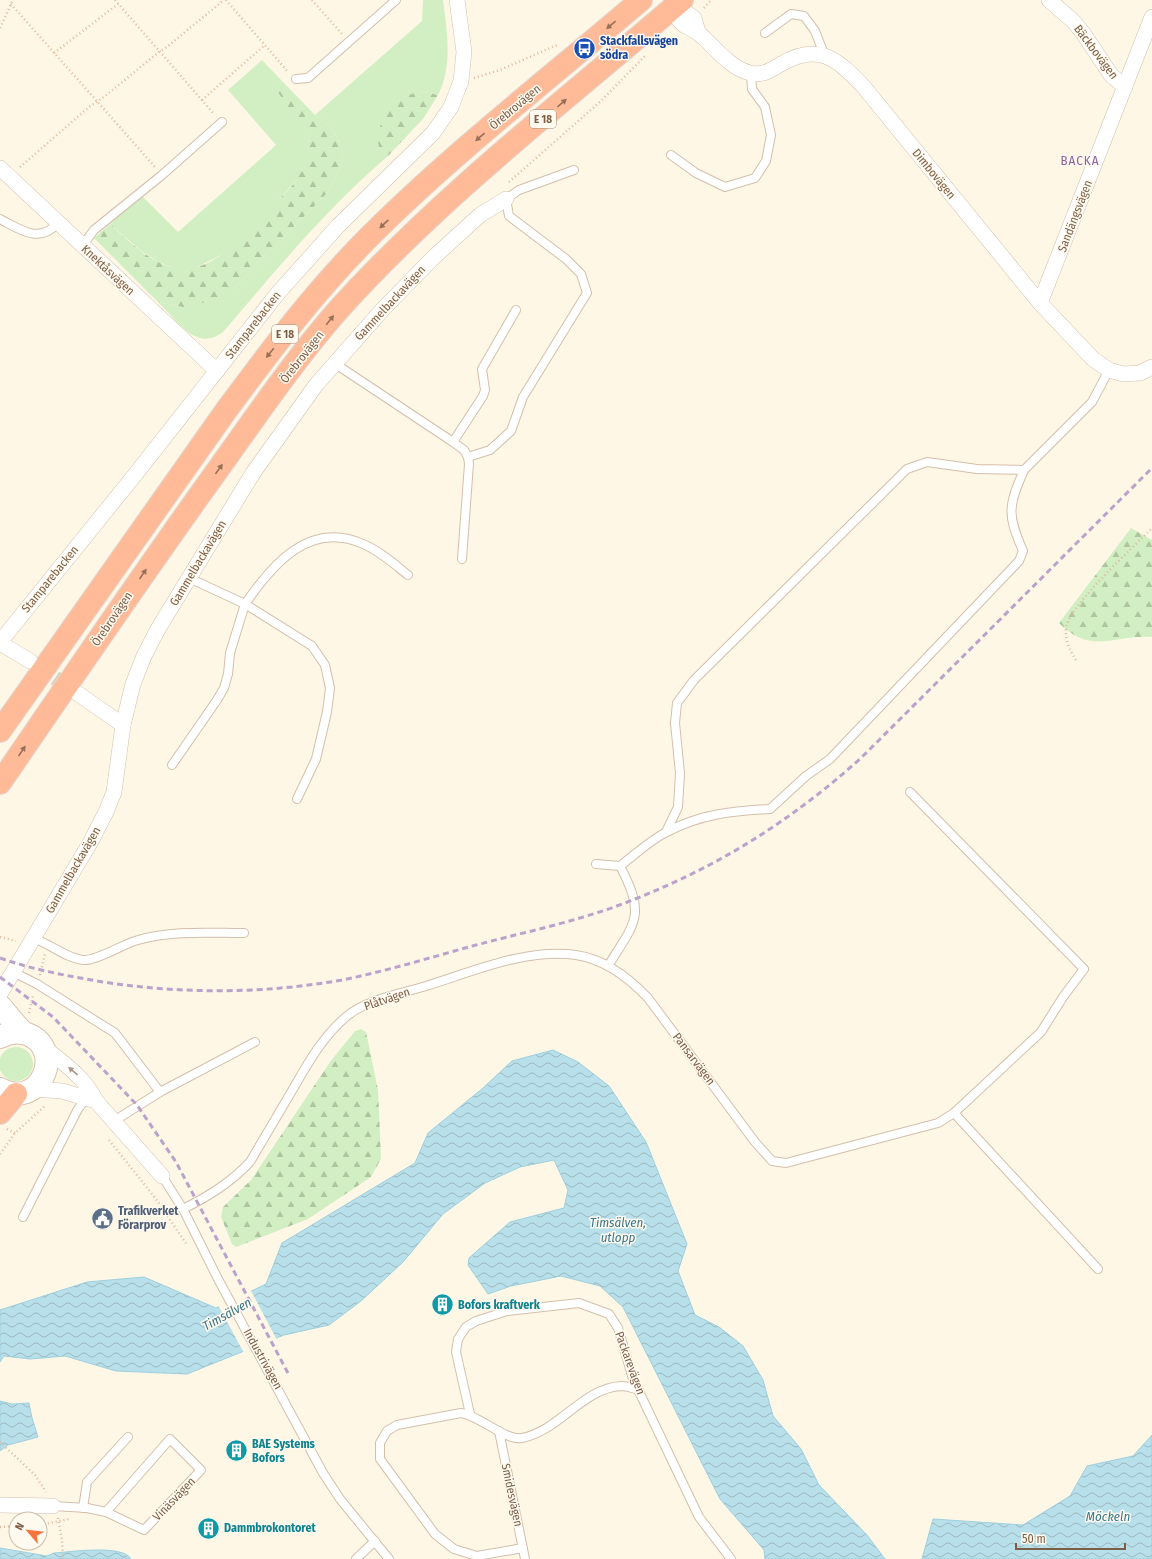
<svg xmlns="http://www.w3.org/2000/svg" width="1152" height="1559" font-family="'Fira Sans Condensed',sans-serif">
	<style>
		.green { fill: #d1efc2 }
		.forest { fill: url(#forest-firs) }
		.water { fill: url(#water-waves); stroke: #9dcfde }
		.pier { fill: #fff7e6 }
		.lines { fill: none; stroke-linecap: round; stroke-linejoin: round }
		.street-tunnel { stroke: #ded1be; stroke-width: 15; stroke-dasharray: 15 8; stroke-linecap: butt }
		.lane-casing { stroke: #d3bfaa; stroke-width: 10 }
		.street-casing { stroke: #d3bfaa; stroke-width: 16 }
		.secondary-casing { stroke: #d9c2a9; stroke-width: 24 }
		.highway-casing { stroke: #e0d8d3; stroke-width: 24 }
		.path { stroke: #ddba9d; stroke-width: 2.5; stroke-dasharray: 1 3; stroke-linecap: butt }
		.lane { stroke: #fff; stroke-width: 8 }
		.street { stroke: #fff; stroke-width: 15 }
		.secondary { stroke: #fff; stroke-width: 22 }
		.highway { stroke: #ffba97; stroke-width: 22 }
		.rail { stroke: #bba2cb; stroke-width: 3; stroke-dasharray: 6 4; stroke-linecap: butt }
		.oneway { fill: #967057 }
		.oneway2 { fill: #aa9687 }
		.labels { text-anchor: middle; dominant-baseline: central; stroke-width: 3; stroke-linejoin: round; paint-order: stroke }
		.shield { fill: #fffaef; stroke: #a38d79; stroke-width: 1 }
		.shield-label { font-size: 11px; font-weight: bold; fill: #7c5e47 }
		.transit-label { font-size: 12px; font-weight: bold; fill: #164399; stroke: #fffaef; text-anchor: start }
		.street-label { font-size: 12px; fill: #7c5e47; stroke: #fffaef }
		.service-label { font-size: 12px; font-weight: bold; fill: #4e5e75; stroke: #fffaef; text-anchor: start }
		.culture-label { font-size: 12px; font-weight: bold; fill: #0d838f; stroke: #fffaef; text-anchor: start }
		.neighbourhood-label { font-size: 13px; letter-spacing: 1px; fill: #8f629f; stroke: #fffaef }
		.water-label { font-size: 13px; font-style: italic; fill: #3b778a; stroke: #fffaef }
	</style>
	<defs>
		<pattern id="forest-firs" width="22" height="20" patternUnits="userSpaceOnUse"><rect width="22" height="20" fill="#d1efc2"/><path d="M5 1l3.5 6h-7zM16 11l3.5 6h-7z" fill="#afc59f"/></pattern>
		<pattern id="water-waves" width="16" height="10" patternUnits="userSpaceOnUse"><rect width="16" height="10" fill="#b8e0eb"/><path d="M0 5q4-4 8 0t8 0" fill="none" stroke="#9bb9c0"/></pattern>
	</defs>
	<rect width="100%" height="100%" fill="#fff7e6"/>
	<!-- green -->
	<g class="green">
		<path d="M423 0H443C447 31 453 66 438 95L420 91 379 148 388 156C327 208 276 270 224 331 197 354 177 320 158 302L183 307 233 289 327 193 339 171 343 154 339 140 328 125 315 115 422 21Z"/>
		<polygon points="262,60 282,81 278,83 309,136 306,161 298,178 248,234 225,253 193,269 175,269 157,261 140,250 110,224 141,195 178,232 276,145 228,90"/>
		<circle cx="16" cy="1064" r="17"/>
	</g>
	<!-- forest -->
	<g class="forest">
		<path d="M282 81 315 115 328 125 339 140 343 154 339 171 327 193 233 289 212 301 183 307 158 302 94 238 110 224C129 241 149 262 175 268 212 277 254 226 276 202 283 195 293 186 298 177 306 164 307 151 309 136L277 91 278 83Z"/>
		<polygon points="420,91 438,95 423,119 388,156 379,148 377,132 389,110 403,97"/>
		<path d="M1131 528 1152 540V637C1114 634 1092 656 1059 623Z"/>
		<polygon points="361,1029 366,1032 378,1090 381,1159 371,1177 308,1219 236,1247 232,1244 221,1217 223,1207 251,1180 330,1062 355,1031"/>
	</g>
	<!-- water -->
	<g class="water">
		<polygon points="553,1050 578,1062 609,1086 646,1142 687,1244 678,1271 695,1315 719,1327 743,1346 763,1380 773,1416 801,1449 819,1485 867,1535 885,1559 765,1559 764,1550 720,1499 623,1307 600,1286 561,1276 511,1286 488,1294 468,1265 469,1258 510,1222 564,1208 568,1190 554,1160 520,1167 485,1183 443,1214 403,1262 361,1301 329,1325 284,1335 187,1374 116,1371 65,1356 30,1359 4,1356 0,1362 0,1310 87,1282 144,1277 216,1308 266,1284 282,1243 415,1163 428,1133 483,1088 512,1061"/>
		<polygon points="0,1401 12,1404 29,1403 32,1418 38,1437 8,1445 0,1451"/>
		<polygon points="1152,1435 1152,1559 922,1559 933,1519 1023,1525 1070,1496 1087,1466 1133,1456"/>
		<path d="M0 1548 47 1556 54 1553C70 1552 123 1544 131 1559H0Z"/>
	</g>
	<!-- pier -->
	<polygon class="pier" points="250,1289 277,1340 244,1353 218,1305"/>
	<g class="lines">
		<!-- street-tunnel -->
		<polyline class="street-tunnel" points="36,665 74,691"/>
		<defs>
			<g id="lane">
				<polyline points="765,33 791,14 804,16 815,31 824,54"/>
				<polyline points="296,79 308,78 396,0"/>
				<polyline points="671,155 696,173 725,187 755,178 766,161 771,135 765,107 752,89 751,73"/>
				<path d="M0 219C21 230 39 244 58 223"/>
				<polyline points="82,246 94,230 162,175 222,122"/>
				<polyline points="334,363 453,442 464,450 468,457 469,464 462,559"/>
				<polyline points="453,442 483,396 485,390 482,369 516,310"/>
				<polyline points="468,457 490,450 511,431 523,397 587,293 581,274 566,259 509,216 506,199 519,190 574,170"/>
				<polyline points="1024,470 1092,402 1109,370"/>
				<path d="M189 578 245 604C272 565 309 520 363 544 380 551 394 564 408 575"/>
				<polyline points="172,765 217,700 224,688 228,674 230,653 245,604 312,646 325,665 330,688 327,712 316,759 297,799"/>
				<polyline points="596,864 620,866"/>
				<path d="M32 938C50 943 65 958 83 960 97 961 123 944 138 940 172 930 209 933 244 933"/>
				<path d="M608 966C636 921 646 916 620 866 635 855 650 840 667 832 700 814 733 811 770 809L806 776 830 759 1019 561 1023 551C1007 514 1008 507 1024 470L977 469 927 462 907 469 694 680 677 703 675 723 680 773 678 807 666 832"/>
				<polyline points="13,972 37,984 115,1033 160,1092"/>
				<polyline points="954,1113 1098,1269"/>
				<polyline points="114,1121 160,1092 255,1042"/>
				<polyline points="162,1176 183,1209 218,1279 323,1473 340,1499 389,1559"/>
				<path d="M183 1209C209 1196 230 1183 250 1162 264 1138 279 1113 293 1089 308 1063 323 1036 347 1016 368 999 400 994 426 986 472 972 526 948 576 955 604 959 629 978 648 998L755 1142 772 1161 786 1163 938 1123 954 1113 1041 1032 1063 997 1084 969 910 792"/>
				<polyline points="23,1217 78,1109 86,1099"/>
				<polyline points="470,1414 456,1352 458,1339 466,1327 476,1321 507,1311 579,1303 609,1314 618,1328 633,1379 699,1517 731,1559"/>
				<polyline points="499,1431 525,1559"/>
				<polyline points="53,1506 87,1508 106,1512 144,1530 201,1470 170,1439 106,1512"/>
				<polyline points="83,1508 87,1482 128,1437"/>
				<path d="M523 1548 477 1556 454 1549 435 1534 380 1459V1443L387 1431 397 1425 461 1413C480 1416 506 1441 522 1438 559 1431 583 1388 621 1386 626 1386 633 1388 639 1390"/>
				<polyline points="356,1559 375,1541"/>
			</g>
			<g id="street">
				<polyline points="1049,0 1073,21 1083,33 1111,75 1125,87"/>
				<path d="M673 8C683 33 689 23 704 38 718 51 731 68 750 73 764 76 770 70 781 64 819 42 837 59 863 86L1040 303 1093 359 1109 370 1123 374 1140 373 1152 367"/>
				<polyline points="673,8 684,11 694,18 698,32"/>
				<polyline points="0,168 217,371"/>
				<polyline points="1040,303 1152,17"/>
				<polyline points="0,642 138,471 278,293 338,226 433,133 451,107 461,81 464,52 457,0"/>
				<polyline points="0,643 30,661"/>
				<polyline points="77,693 123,725"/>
				<polyline points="0,994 90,843 106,812 114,792 123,725 133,684 144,656 158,629 253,473 316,385 383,309 435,256 480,215 506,199"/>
				<path d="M42 1046C62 1062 85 1077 96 1101L162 1176"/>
				<polyline points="34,1089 62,1091 96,1101"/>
				<polyline points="0,1505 53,1506"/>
			</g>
			<g id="secondary">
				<polyline points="0,1006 23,1033"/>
				<path d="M0 1037C8 1033 18 1031 27 1034 66 1049 41 1111 0 1089"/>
			</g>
			<g id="highway">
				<path d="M0 731 225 412C270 351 316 290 369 237 454 152 550 78 641 0"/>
				<path d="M0 783C72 678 144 572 219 468 257 415 295 359 339 309 442 195 566 100 682 0"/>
				<polyline points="0,1113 16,1094"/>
			</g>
		</defs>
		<!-- lane casing -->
		<use href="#lane" class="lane-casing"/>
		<!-- street casing -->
		<use href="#street" class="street-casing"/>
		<!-- secondary casing -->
		<use href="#secondary" class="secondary-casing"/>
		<!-- highway casing -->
		<use href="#highway" class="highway-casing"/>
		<!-- path -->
		<g class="path">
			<polyline points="115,0 214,114"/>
			<polyline points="226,0 288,72"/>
			<polyline points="312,0 342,34"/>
			<polyline points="11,4 155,167"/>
			<polyline points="704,8 711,0"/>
			<polyline points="0,28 13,0"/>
			<polyline points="54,53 118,4"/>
			<polyline points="474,78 500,70 557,45"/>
			<polyline points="202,100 265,45"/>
			<polyline points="20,167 89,107 104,97 159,52 167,47 224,0"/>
			<polyline points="509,182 601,101 646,55"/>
			<path d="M1076 660C1070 651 1065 640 1066 628 1070 604 1133 548 1152 528"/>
			<polyline points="0,937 16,941"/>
			<polyline points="40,975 45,954"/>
			<polyline points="29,1013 33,995"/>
			<polyline points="7,1129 15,1133"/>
			<polyline points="109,1140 156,1199 187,1245"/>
			<polyline points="0,1154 15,1133 46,1105"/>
			<polyline points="0,1442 35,1475 46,1492"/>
			<polyline points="58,1518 62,1540 63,1559"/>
			<polyline points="40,1525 69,1519"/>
			<polyline points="0,1527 16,1526"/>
		</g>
		<!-- lane -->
		<use href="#lane" class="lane"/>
		<!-- street -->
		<use href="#street" class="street"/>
		<!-- secondary -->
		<use href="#secondary" class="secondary"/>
		<!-- highway -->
		<use href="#highway" class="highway"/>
		<!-- rail -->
		<g class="rail">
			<path d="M0 958C34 970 68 976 103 982 183 994 262 994 342 980 387 971 432 957 476 945 529 931 584 920 635 899 721 865 792 820 861 758L1152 468"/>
			<polyline points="0,977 53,1017 137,1105 176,1162 289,1375"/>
		</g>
	</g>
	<!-- one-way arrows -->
	<defs><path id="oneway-solid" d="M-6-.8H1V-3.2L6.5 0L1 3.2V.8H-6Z"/></defs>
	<g class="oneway">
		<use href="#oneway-solid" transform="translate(611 25) rotate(140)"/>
		<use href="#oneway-solid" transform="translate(562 103) rotate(-41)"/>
		<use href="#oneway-solid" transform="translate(480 137) rotate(140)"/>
		<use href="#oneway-solid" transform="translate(384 224) rotate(137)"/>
		<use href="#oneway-solid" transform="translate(330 320) rotate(-51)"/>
		<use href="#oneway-solid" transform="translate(270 353) rotate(129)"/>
		<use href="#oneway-solid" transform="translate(219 469) rotate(-54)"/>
		<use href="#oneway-solid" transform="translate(143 574) rotate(-56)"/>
		<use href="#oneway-solid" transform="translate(22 751) rotate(-56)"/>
	</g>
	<use class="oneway2" href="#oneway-solid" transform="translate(73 1071) rotate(-140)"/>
	<!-- icons -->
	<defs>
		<symbol id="bus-disc" viewBox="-11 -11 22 22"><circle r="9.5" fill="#1a4fb4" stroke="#fffaef"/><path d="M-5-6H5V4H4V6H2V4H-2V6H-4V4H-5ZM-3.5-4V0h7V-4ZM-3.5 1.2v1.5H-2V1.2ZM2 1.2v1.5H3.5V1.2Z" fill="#fff"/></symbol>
		<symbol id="civic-disc" viewBox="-11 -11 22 22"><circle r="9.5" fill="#5c6f8a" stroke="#fffaef"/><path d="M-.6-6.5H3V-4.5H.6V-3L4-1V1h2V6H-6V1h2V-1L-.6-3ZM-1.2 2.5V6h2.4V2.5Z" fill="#fff"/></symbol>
		<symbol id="building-disc" viewBox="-11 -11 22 22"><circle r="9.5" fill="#0f9aa8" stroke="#fffaef"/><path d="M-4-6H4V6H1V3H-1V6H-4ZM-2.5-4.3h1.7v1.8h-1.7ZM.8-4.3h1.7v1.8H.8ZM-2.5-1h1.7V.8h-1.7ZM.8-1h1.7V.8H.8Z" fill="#fff"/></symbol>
	</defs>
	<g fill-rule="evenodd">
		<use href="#bus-disc" x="572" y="36" width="25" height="25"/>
		<use href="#civic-disc" x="90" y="1206" width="25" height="25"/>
		<use href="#building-disc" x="430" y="1292" width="25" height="25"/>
		<use href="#building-disc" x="224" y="1438" width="25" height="25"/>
		<use href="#building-disc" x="196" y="1516" width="25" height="25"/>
	</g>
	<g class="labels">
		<!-- shield labels -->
		<g class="shield">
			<rect x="530" y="110" width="26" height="18" rx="3"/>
			<rect x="272" y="325" width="26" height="18" rx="3"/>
		</g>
		<g class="shield-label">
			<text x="543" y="119">E 18</text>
			<text x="285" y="334">E 18</text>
		</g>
		<!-- transit labels -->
		<g class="transit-label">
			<text x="600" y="41">Stackfallsvägen<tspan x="600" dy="14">södra</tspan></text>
		</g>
		<!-- street labels -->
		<g class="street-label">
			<text transform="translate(1096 52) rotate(53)">Bäckbovägen</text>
			<text transform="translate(515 107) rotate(-40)">Örebrovägen</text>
			<text transform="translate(934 174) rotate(51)">Dimbovägen</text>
			<text transform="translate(1075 216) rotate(-69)">Sandängsvägen</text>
			<text transform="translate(108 270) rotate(43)">Knektåsvägen</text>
			<text transform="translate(390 303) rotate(-47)">Gammelbackavägen</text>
			<text transform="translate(253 325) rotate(-52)">Stamparebacken</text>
			<text transform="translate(302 357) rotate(-52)">Örebrovägen</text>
			<text transform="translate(198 563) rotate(-59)">Gammelbackavägen</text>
			<text transform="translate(50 579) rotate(-51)">Stamparebacken</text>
			<text transform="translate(112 619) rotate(-56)">Örebrovägen</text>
			<text transform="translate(73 870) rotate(-60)">Gammelbackavägen</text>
			<text transform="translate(387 999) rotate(-19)">Plåtvägen</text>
			<text transform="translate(694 1059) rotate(53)">Pansarvägen</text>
			<text transform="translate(263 1359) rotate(61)">Industrivägen</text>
			<text transform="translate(630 1363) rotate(70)">Packarevägen</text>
			<text transform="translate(512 1495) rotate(78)">Smidesvägen</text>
			<text transform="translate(174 1499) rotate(-46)">Vinäsvägen</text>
		</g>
		<!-- service labels -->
		<g class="service-label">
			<text x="118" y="1211">Trafikverket<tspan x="118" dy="14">Förarprov</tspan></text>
		</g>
		<!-- culture labels -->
		<g class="culture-label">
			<text x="458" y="1305">Bofors kraftverk</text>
			<text x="252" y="1444">BAE Systems<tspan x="252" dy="14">Bofors</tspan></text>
			<text x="224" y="1528">Dammbrokontoret</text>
		</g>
		<!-- neighbourhood labels -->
		<g class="neighbourhood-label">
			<text x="1080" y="160">BACKA</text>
		</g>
		<!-- water labels -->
		<g class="water-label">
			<text x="618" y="1222">Timsälven,<tspan x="618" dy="15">utlopp</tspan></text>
			<text transform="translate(227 1314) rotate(-29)">Timsälven</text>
			<text x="1108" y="1516">Möckeln</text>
		</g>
	</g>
	<!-- north arrow -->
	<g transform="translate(28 1531) rotate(298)"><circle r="19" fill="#fffaef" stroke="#cbbcac"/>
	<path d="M0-3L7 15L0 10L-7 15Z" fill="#f6753e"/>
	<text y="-6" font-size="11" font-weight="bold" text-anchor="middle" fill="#7c5e47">N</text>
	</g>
	<!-- scale -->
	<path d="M1016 1543v6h109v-6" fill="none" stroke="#7c5e47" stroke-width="2"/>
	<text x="1022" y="1543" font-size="12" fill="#7c5e47" stroke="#fffaef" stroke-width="3" paint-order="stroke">50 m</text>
</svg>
